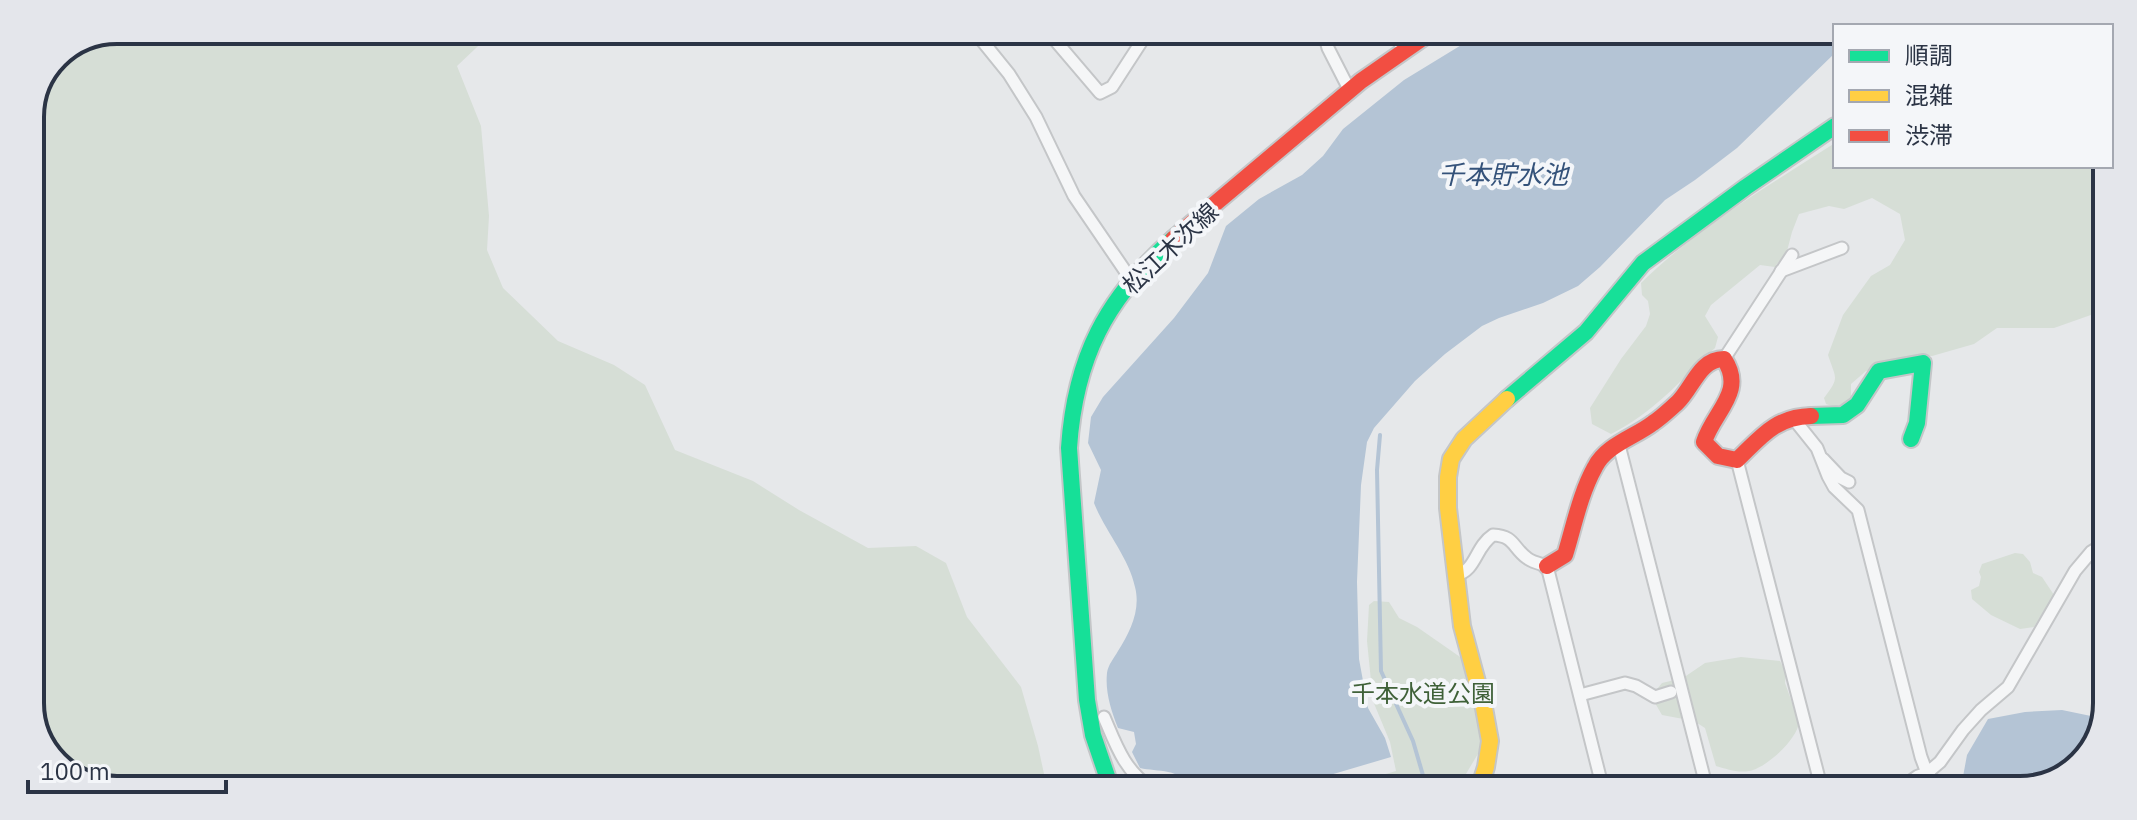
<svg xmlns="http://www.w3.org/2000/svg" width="2137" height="820" font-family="'IBM Plex Sans','Noto Sans JP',sans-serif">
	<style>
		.green { fill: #d6ded6 }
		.water { fill: #b4c4d5 }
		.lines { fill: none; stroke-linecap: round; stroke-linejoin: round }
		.stream { stroke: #b4c4d5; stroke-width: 4 }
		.street-casing { stroke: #c4c6c8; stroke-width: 15 }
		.fast-casing { stroke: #c4c6c8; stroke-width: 20 }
		.slow-casing { stroke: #c4c6c8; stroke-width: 20 }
		.jam-casing { stroke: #c4c6c8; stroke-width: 20 }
		.street { stroke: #f5f6f7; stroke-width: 11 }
		.fast { stroke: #16e098; stroke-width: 16 }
		.slow { stroke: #ffcf43; stroke-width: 16 }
		.jam { stroke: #f24e42; stroke-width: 16 }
		.labels { text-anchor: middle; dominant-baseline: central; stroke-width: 8; stroke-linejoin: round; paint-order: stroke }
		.street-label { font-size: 24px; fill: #2b3445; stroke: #f4f6f9 }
		.park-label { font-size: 24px; fill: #3f6138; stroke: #f4f6f9 }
		.water-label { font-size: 26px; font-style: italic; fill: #34527a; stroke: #f4f6f9 }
		.rim { fill: none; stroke: #2b3445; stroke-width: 4 }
	</style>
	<rect width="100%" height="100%" fill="#e6e8ea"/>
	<!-- green -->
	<g class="green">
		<polygon points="117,30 494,31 457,66 481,126 489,216 487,250 503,288 558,341 614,365 645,385 675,450 753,481 799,510 868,548 916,546 946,563 967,617 1021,687 1038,746 1046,783 1045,788 89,785 48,756 30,709 30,112 56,55"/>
		<path d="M1835 143V166H2106L2105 310 2054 328H1997L1974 344 1932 356 1914 355 1866 371 1851 384V398C1844 405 1835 408 1826 404L1824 398C1840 376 1836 380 1828 355L1843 315 1871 276 1890 265 1905 240 1900 214 1872 198 1844 209 1829 206 1799 214 1792 232 1787 251 1775 267 1760 265 1711 305 1705 316 1718 337 1715 348C1682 379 1652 414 1611 434L1592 424 1590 408 1621 359 1646 326 1650 314 1648 301 1642 295 1641 283C1698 227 1768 186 1835 143Z"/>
		<polygon points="2015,553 2023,554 2030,562 2033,573 2042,577 2054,595 2034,627 2020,629 1991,615 1972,599 1971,590 1979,586 1981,577 1979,572 1982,564"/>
		<polygon points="1374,601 1389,602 1399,618 1417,627 1463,659 1481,713 1482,747 1457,789 1338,788 1396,771 1390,742 1373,701 1367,641 1369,605"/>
		<path d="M1741 657 1780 661 1786 673 1785 683 1799 722C1798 739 1765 769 1749 771 1737 773 1727 769 1716 766L1705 728 1694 721 1662 715 1655 703 1657 689 1662 683 1683 678 1705 663Z"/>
	</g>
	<!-- water -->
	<g class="water">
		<path d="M1481 33 1504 36 1511 33 1835 34V53L1737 148 1695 180 1665 200 1600 267 1578 286 1543 303 1499 318 1482 326 1445 354 1415 381 1374 428 1367 442 1361 485 1357 582 1359 659 1368 708 1385 738 1391 757 1286 788H1189C1182 768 1157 772 1140 768L1132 752 1136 744 1134 732 1118 728C1111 710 1105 692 1107 673 1108 665 1114 658 1118 651 1130 632 1141 610 1135 587 1129 558 1105 531 1094 503L1101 470 1088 443 1091 417 1103 397 1174 318 1208 273 1226 226 1259 199 1302 175 1323 156 1343 129 1404 80Z"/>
		<path d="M2062 710 2091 716H2102C2102 720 2103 725 2102 729 2101 736 2077 770 2070 773 2048 785 1981 801 1962 782L1967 755 1988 719 2025 712Z"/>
	</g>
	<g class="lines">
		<!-- stream -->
		<polyline class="stream" points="1380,435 1377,470 1381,671 1413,741 1427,789"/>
		<defs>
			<g id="street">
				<polyline points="975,32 1009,74 1036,117 1074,196 1132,281"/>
				<polyline points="1048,32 1100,93 1112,87 1147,33"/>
				<polyline points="1324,33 1328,48 1350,91"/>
				<polyline points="1394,33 1403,49"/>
				<polyline points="1781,271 1842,248"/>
				<polyline points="1724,359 1792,255"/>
				<polyline points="1793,418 1817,448 1828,476 1834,487 1858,510 1921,757 1927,773 1940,762 1963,730 1981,710 2008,687 2075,571 2091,552 2104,544"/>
				<polyline points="1619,445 1707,789"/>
				<polyline points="1823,459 1841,478 1849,482"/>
				<polyline points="1737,460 1822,790"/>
				<path d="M1456 575C1476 571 1475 547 1493 535 1515 536 1512 547 1527 558 1532 562 1541 564 1547 566L1603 789"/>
				<polyline points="1580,695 1625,683 1636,686 1655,697 1671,692"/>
				<path d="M1104 717C1116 745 1124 770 1151 788"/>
				<polyline points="1898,790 1918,776 1927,773 1941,790"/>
			</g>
			<g id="fast">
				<polyline points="1507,399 1586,332 1643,263 1746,187 1835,126"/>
				<polyline points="1811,416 1843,415 1857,405 1879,371 1923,363 1917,423 1911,439"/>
				<path d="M1111 788 1093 735 1087 700 1069 448C1075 358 1106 298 1173 239"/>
			</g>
			<polyline id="slow" points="1479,789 1486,767 1490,741 1484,708 1462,626 1448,508 1448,477 1451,459 1464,439 1507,399"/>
			<g id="jam">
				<polyline points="1173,239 1361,81 1430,33"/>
				<path d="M1547 566 1565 555C1574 526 1580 494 1595 467 1606 445 1635 437 1653 423 1662 417 1669 410 1677 403 1693 388 1699 359 1724 359 1746 392 1714 411 1704 442L1718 456 1737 460C1761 437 1775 417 1811 416"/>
			</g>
		</defs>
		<!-- street casing -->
		<use href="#street" class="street-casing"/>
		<!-- fast casing -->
		<use href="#fast" class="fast-casing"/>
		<!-- slow casing -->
		<use href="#slow" class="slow-casing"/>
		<!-- jam casing -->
		<use href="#jam" class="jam-casing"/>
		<!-- street -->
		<use href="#street" class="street"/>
		<!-- fast -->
		<use href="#fast" class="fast"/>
		<!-- slow -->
		<use href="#slow" class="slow"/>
		<!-- jam -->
		<use href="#jam" class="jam"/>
	</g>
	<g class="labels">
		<!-- street labels -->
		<g class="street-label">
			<text transform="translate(1170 248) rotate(-43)">松江木次線</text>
		</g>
		<!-- park labels -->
		<g class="park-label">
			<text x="1423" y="693">千本水道公園</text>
		</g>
		<!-- water labels -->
		<g class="water-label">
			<text x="1503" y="174">千本貯水池</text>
		</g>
	</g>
	<!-- crop -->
	<path d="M0 0H2137V820H0ZM117 44H2020A73 73 0 0 1 2093 117V703A73 73 0 0 1 2020 776H117A73 73 0 0 1 44 703V117A73 73 0 0 1 117 44Z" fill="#e4e6eb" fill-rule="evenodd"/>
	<path class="rim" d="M117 44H2020A73 73 0 0 1 2093 117V703A73 73 0 0 1 2020 776H117A73 73 0 0 1 44 703V117A73 73 0 0 1 117 44Z"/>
	<!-- legend -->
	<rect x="1833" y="24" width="280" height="144" fill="#f4f6f9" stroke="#a4a8b1" stroke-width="2"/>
	<rect x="1849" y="50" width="40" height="12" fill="#16e098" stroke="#a4a8b1" stroke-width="2"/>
	<text x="1905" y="64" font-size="24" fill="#2b3445">順調</text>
	<rect x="1849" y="90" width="40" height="12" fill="#ffcf43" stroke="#a4a8b1" stroke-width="2"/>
	<text x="1905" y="104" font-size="24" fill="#2b3445">混雑</text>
	<rect x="1849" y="130" width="40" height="12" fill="#f24e42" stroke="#a4a8b1" stroke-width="2"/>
	<text x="1905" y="144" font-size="24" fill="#2b3445">渋滞</text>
	<!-- scale -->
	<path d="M28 780v12h198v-12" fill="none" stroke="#2b3445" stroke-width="4"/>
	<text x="40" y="780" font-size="24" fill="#2b3445" stroke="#f4f6f9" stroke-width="6" paint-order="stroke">100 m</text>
</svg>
